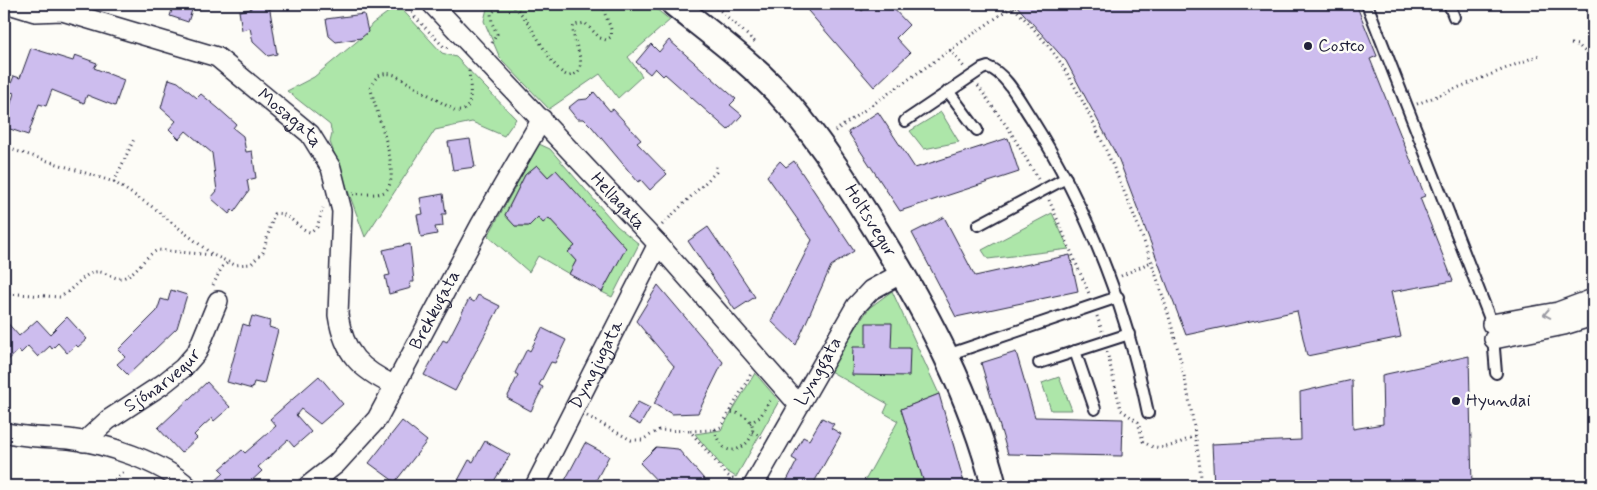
<svg xmlns="http://www.w3.org/2000/svg" width="1597" height="490" font-family="Mynerve,sans-serif">
	<style>
		.green { fill: #ade6a9; stroke: #688472 }
		.building { fill: #cdbdee; stroke: #22223b }
		.lines { fill: none; stroke-linecap: round; stroke-linejoin: round }
		.service-casing { stroke: #22223b; stroke-width: 14 }
		.minor-casing { stroke: #22223b; stroke-width: 22 }
		.tertiary-casing { stroke: #22223b; stroke-width: 28 }
		.path { stroke: #22223b; stroke-width: 3; stroke-dasharray: 1 4; stroke-linecap: butt }
		.service { stroke: #fdfcf7; stroke-width: 10 }
		.minor { stroke: #fdfcf7; stroke-width: 19 }
		.tertiary { stroke: #fdfcf7; stroke-width: 24 }
		.oneway { stroke: #9a9aa2 }
		.poi-dot { fill: #22223b; stroke: #fdfcf7; stroke-width: 2 }
		.labels { text-anchor: middle; dominant-baseline: central; stroke-width: 5; stroke-linejoin: round; paint-order: stroke }
		.poi-label { font-size: 18px; fill: #22223b; stroke: #fdfcf7; text-anchor: start }
		.street-label { font-size: 18px; fill: #22223b; stroke: #fdfcf7 }
	</style>
	<rect width="100%" height="100%" fill="#fdfcf7"/>
	<filter id="ink" filterUnits="userSpaceOnUse"><feTurbulence type="fractalNoise" baseFrequency=".02" numOctaves="2"/><feDisplacementMap in="SourceGraphic" scale="10" xChannelSelector="R" yChannelSelector="G"/><feConvolveMatrix kernelMatrix="1 2 1 2 8 2 1 2 1" color-interpolation-filters="sRGB"/></filter>
	<g filter="url(#ink)">
		<!-- green -->
		<g class="green">
			<polygon points="488,4 650,4 670,20 628,57 642,76 618,98 600,74 549,109 500,58 484,21"/>
			<polygon points="398,5 442,53 456,57 516,119 504,136 472,122 435,130 365,237 330,142 332,134 330,125 287,91 314,77 361,38 372,24"/>
			<polygon points="941,112 959,142 924,149 910,131"/>
			<polygon points="539,144 550,149 617,226 639,244 612,297 602,292 625,248 556,170 548,177 537,165 525,175 505,215 515,226 528,226 538,217 543,223 549,218 575,246 568,252 576,261 569,274 538,256 529,272 488,236"/>
			<polygon points="1052,213 1069,249 988,259 982,250"/>
			<polygon points="892,291 939,394 901,409 925,486 862,486 898,421 884,413 888,404 828,370 869,308"/>
			<polygon points="755,373 779,401 736,477 725,470 695,434 721,430"/>
			<polygon points="1059,377 1072,410 1051,410 1042,383"/>
		</g>
		<!-- building -->
		<g class="building">
			<polygon points="174,4 194,4 188,22 170,16"/>
			<polygon points="269,4 277,54 268,56 253,42 250,28 242,30 239,11 251,9 250,5"/>
			<polygon points="802,4 856,4 862,11 870,4 889,4 909,25 896,38 910,53 874,87"/>
			<polygon points="1015,4 1356,4 1377,56 1370,59 1425,196 1420,198 1453,281 1391,292 1401,337 1307,356 1297,311 1186,335 1119,160 1066,61"/>
			<polygon points="364,14 368,32 361,38 336,42 329,36 326,19"/>
			<polygon points="669,40 736,99 730,105 742,115 728,130 665,74 663,76 655,68 650,74 636,62 651,44 659,52"/>
			<polygon points="31,48 73,61 75,55 97,63 94,68 124,80 115,106 87,95 84,103 52,90 46,106 39,104 28,135 4,127 14,93 8,91 14,76 20,78"/>
			<polygon points="169,79 178,82 197,98 201,94 218,108 236,124 233,128 243,136 246,152 252,151 256,178 247,180 249,191 234,212 232,210 229,214 211,198 217,191 212,153 186,131 179,139 169,129 176,121 161,108"/>
			<polygon points="594,92 610,111 613,109 641,140 637,143 667,174 650,190 641,180 638,182 592,127 584,119 577,119 568,108 578,100 587,99"/>
			<polygon points="878,112 915,168 1008,138 1019,172 900,211 848,132"/>
			<polygon points="470,139 475,167 453,170 448,142"/>
			<polygon points="780,161 786,167 794,161 854,251 831,266 796,345 771,321 812,240 767,176"/>
			<polygon points="537,165 548,177 556,170 626,248 602,292 569,274 576,261 568,252 575,246 549,218 543,223 538,217 529,226 515,226 505,215 525,175"/>
			<polygon points="443,194 446,214 442,214 443,226 435,227 437,234 421,237 417,215 423,214 420,198"/>
			<polygon points="944,217 975,276 1070,255 1078,291 956,317 912,233"/>
			<polygon points="708,227 755,297 735,310 688,241"/>
			<polygon points="410,244 414,282 410,282 411,288 389,294 385,276 390,275 383,250"/>
			<polygon points="658,285 723,362 698,413 672,414 654,404 674,366 636,321"/>
			<polygon points="171,290 187,295 177,328 128,375 117,364 125,357 118,350 157,311 161,299 168,301"/>
			<polygon points="478,295 500,306 455,391 424,375 443,340 447,342 469,299 474,302"/>
			<polygon points="252,316 270,321 269,327 278,330 264,384 254,382 252,389 227,382 243,324 249,326"/>
			<polygon points="67,317 87,339 78,347 76,345 67,353 58,343 52,349 50,346 38,357 28,346 21,353 19,350 4,364 4,319 19,336 37,320 50,334"/>
			<polygon points="866,323 892,323 891,348 910,348 909,376 852,375 853,347 866,347"/>
			<polygon points="542,328 566,340 555,363 551,362 539,385 543,387 531,411 507,398 518,375 515,373 527,349 530,351"/>
			<polygon points="1016,352 1035,417 1123,419 1122,456 1008,454 981,363"/>
			<polygon points="1469,356 1472,486 1214,486 1212,444 1301,440 1300,392 1352,380 1353,429 1383,424 1382,375"/>
			<polygon points="319,376 343,404 320,424 301,409 296,415 311,432 294,447 288,440 258,467 262,471 246,486 210,486 224,473 220,469 242,450 245,453 276,426 270,419"/>
			<polygon points="207,382 230,407 214,421 212,418 203,426 194,435 197,438 181,453 158,428"/>
			<polygon points="939,394 965,486 925,486 901,409"/>
			<polygon points="638,402 650,408 640,425 628,418"/>
			<polygon points="822,418 834,424 831,428 841,434 812,486 784,486 797,461 792,458 803,437 809,440"/>
			<polygon points="402,421 427,441 395,482 369,463"/>
			<polygon points="485,441 510,455 491,486 455,486 469,460 473,462"/>
			<polygon points="585,443 609,456 593,486 562,486"/>
			<polygon points="656,447 678,449 710,486 662,486 640,463"/>
		</g>
		<g class="lines">
			<defs>
				<g id="service">
					<polyline points="1367,4 1492,324 1496,373"/>
					<polyline points="1449,4 1454,17"/>
					<polyline points="948,91 977,130"/>
					<path d="M905 121 982 69 988 67C1007 74 1020 102 1031 118 1089 210 1126 307 1148 413"/>
					<polyline points="978,225 1066,178"/>
					<polyline points="1075,351 1095,409"/>
					<polyline points="947,355 1118,297"/>
					<polyline points="1039,363 1129,334"/>
				</g>
				<g id="minor">
					<path id="s1" d="M9 4 35 12 62 11 217 57 310 134 331 168 342 211 338 315C344 354 360 369 395 386"/>
					<path id="s2" d="M432 4 658 244 799 405"/>
					<polyline points="1492,324 1558,312 1593,299"/>
					<polyline points="1494,339 1564,325 1593,316"/>
					<path d="M4 432C24 438 48 437 69 439 104 443 162 462 187 486"/>
					<path id="s3" d="M84 442 108 420 163 384 183 368 197 352 218 301"/>
					<path id="s4" d="M308 486 336 464 377 419 481 224 542 119"/>
					<path id="s5" d="M535 486 658 244"/>
					<path id="s6" d="M753 486 856 306 871 290 902 273"/>
				</g>
				<g id="tertiary">
					<path id="s7" d="M674 4C714 36 757 67 790 106 824 146 851 189 878 233 927 313 971 395 994 486"/>
				</g>
			</defs>
			<!-- service casing -->
			<use href="#service" class="service-casing"/>
			<!-- minor casing -->
			<use href="#minor" class="minor-casing"/>
			<!-- tertiary casing -->
			<use href="#tertiary" class="tertiary-casing"/>
			<!-- path -->
			<g class="path">
				<polyline points="407,4 415,17 444,47 451,48"/>
				<path d="M510 4C532 16 549 71 569 76 595 70 568 40 574 25L585 23 600 38 606 40 611 37C614 25 601 16 605 4"/>
				<polyline points="628,4 630,4"/>
				<polyline points="713,4 755,42"/>
				<path d="M1011 4C1028 23 1048 43 1062 65 1082 97 1098 132 1113 166 1160 271 1190 372 1202 486"/>
				<polyline points="492,43 497,34 492,23 491,14 501,4"/>
				<polyline points="1571,44 1578,45 1593,59"/>
				<polyline points="950,50 964,67"/>
				<polyline points="978,86 1010,131 1038,179"/>
				<polyline points="1417,104 1542,54"/>
				<polyline points="835,131 1013,6"/>
				<path d="M4 147 114 182 151 206 213 255 235 265 251 264 263 252 274 214C287 210 298 229 310 232L317 227 323 208"/>
				<polyline points="114,182 135,137"/>
				<path d="M353 194C362 193 376 196 384 192 405 179 374 109 371 89 373 76 383 71 395 75L454 110C477 117 469 81 469 68"/>
				<polyline points="1049,200 1090,296"/>
				<polyline points="662,225 716,172 716,164"/>
				<polyline points="1121,276 1153,261"/>
				<polyline points="213,285 222,267 227,263"/>
				<path d="M4 293 60 297C72 291 83 274 95 272 106 270 115 282 125 277 139 271 144 256 158 250L212 255"/>
				<polyline points="1097,316 1102,331"/>
				<path d="M1107 352 1121 410 1138 422 1143 441C1159 455 1178 443 1195 436"/>
				<polyline points="587,416 631,440 642,440 659,430 690,431"/>
				<polyline points="750,423 760,417 772,397"/>
				<path d="M715 429C724 482 785 419 730 412"/>
				<polyline points="752,432 762,437"/>
				<polyline points="737,482 727,475 690,431 713,430 721,427 751,374"/>
				<polyline points="107,486 125,471"/>
			</g>
			<!-- service -->
			<use href="#service" class="service"/>
			<!-- minor -->
			<use href="#minor" class="minor"/>
			<!-- tertiary -->
			<use href="#tertiary" class="tertiary"/>
		</g>
		<!-- one-way arrows -->
		<defs><path id="oneway-chevron" d="M-2-3.5L2.5 0L-2 3.5" fill="none" stroke-width="1.6" stroke-linecap="round" stroke-linejoin="round" transform="scale(1.25)"/></defs>
		<use class="oneway" href="#oneway-chevron" transform="translate(1547 314) rotate(169)"/>
	</g>
	<!-- markers -->
	<g class="poi-dot">
		<circle cx="1308" cy="46" r="5"/>
		<circle cx="1456" cy="401" r="5"/>
	</g>
	<g class="labels">
		<!-- poi labels -->
		<g class="poi-label">
			<text x="1318" y="46">Costco</text>
			<text x="1466" y="401">Hyundai</text>
		</g>
		<!-- street labels -->
		<g class="street-label">
			<text stroke="none"><textPath href="#s1" startOffset="311">Mosagata</textPath></text>
			<text stroke="none"><textPath href="#s2" startOffset="271">Hellagata</textPath></text>
			<text stroke="none"><textPath href="#s7" startOffset="295">Holtsvegur</textPath></text>
			<text stroke="none"><textPath href="#s4" startOffset="220">Brekkugata</textPath></text>
			<text stroke="none"><textPath href="#s5" startOffset="136">Dyngjugata</textPath></text>
			<text stroke="none"><textPath href="#s6" startOffset="132">Lynggata</textPath></text>
			<text stroke="none"><textPath href="#s3" startOffset="100">Sjónarvegur</textPath></text>
		</g>
	</g>
	<!-- margin -->
	<rect width="1597" height="490" fill="none" stroke="#fdfcf7" stroke-width="20"/>
	<rect x="10" y="10" width="1577" height="470" fill="none" stroke="#22223b" stroke-width="2" filter="url(#ink)"/>
</svg>
